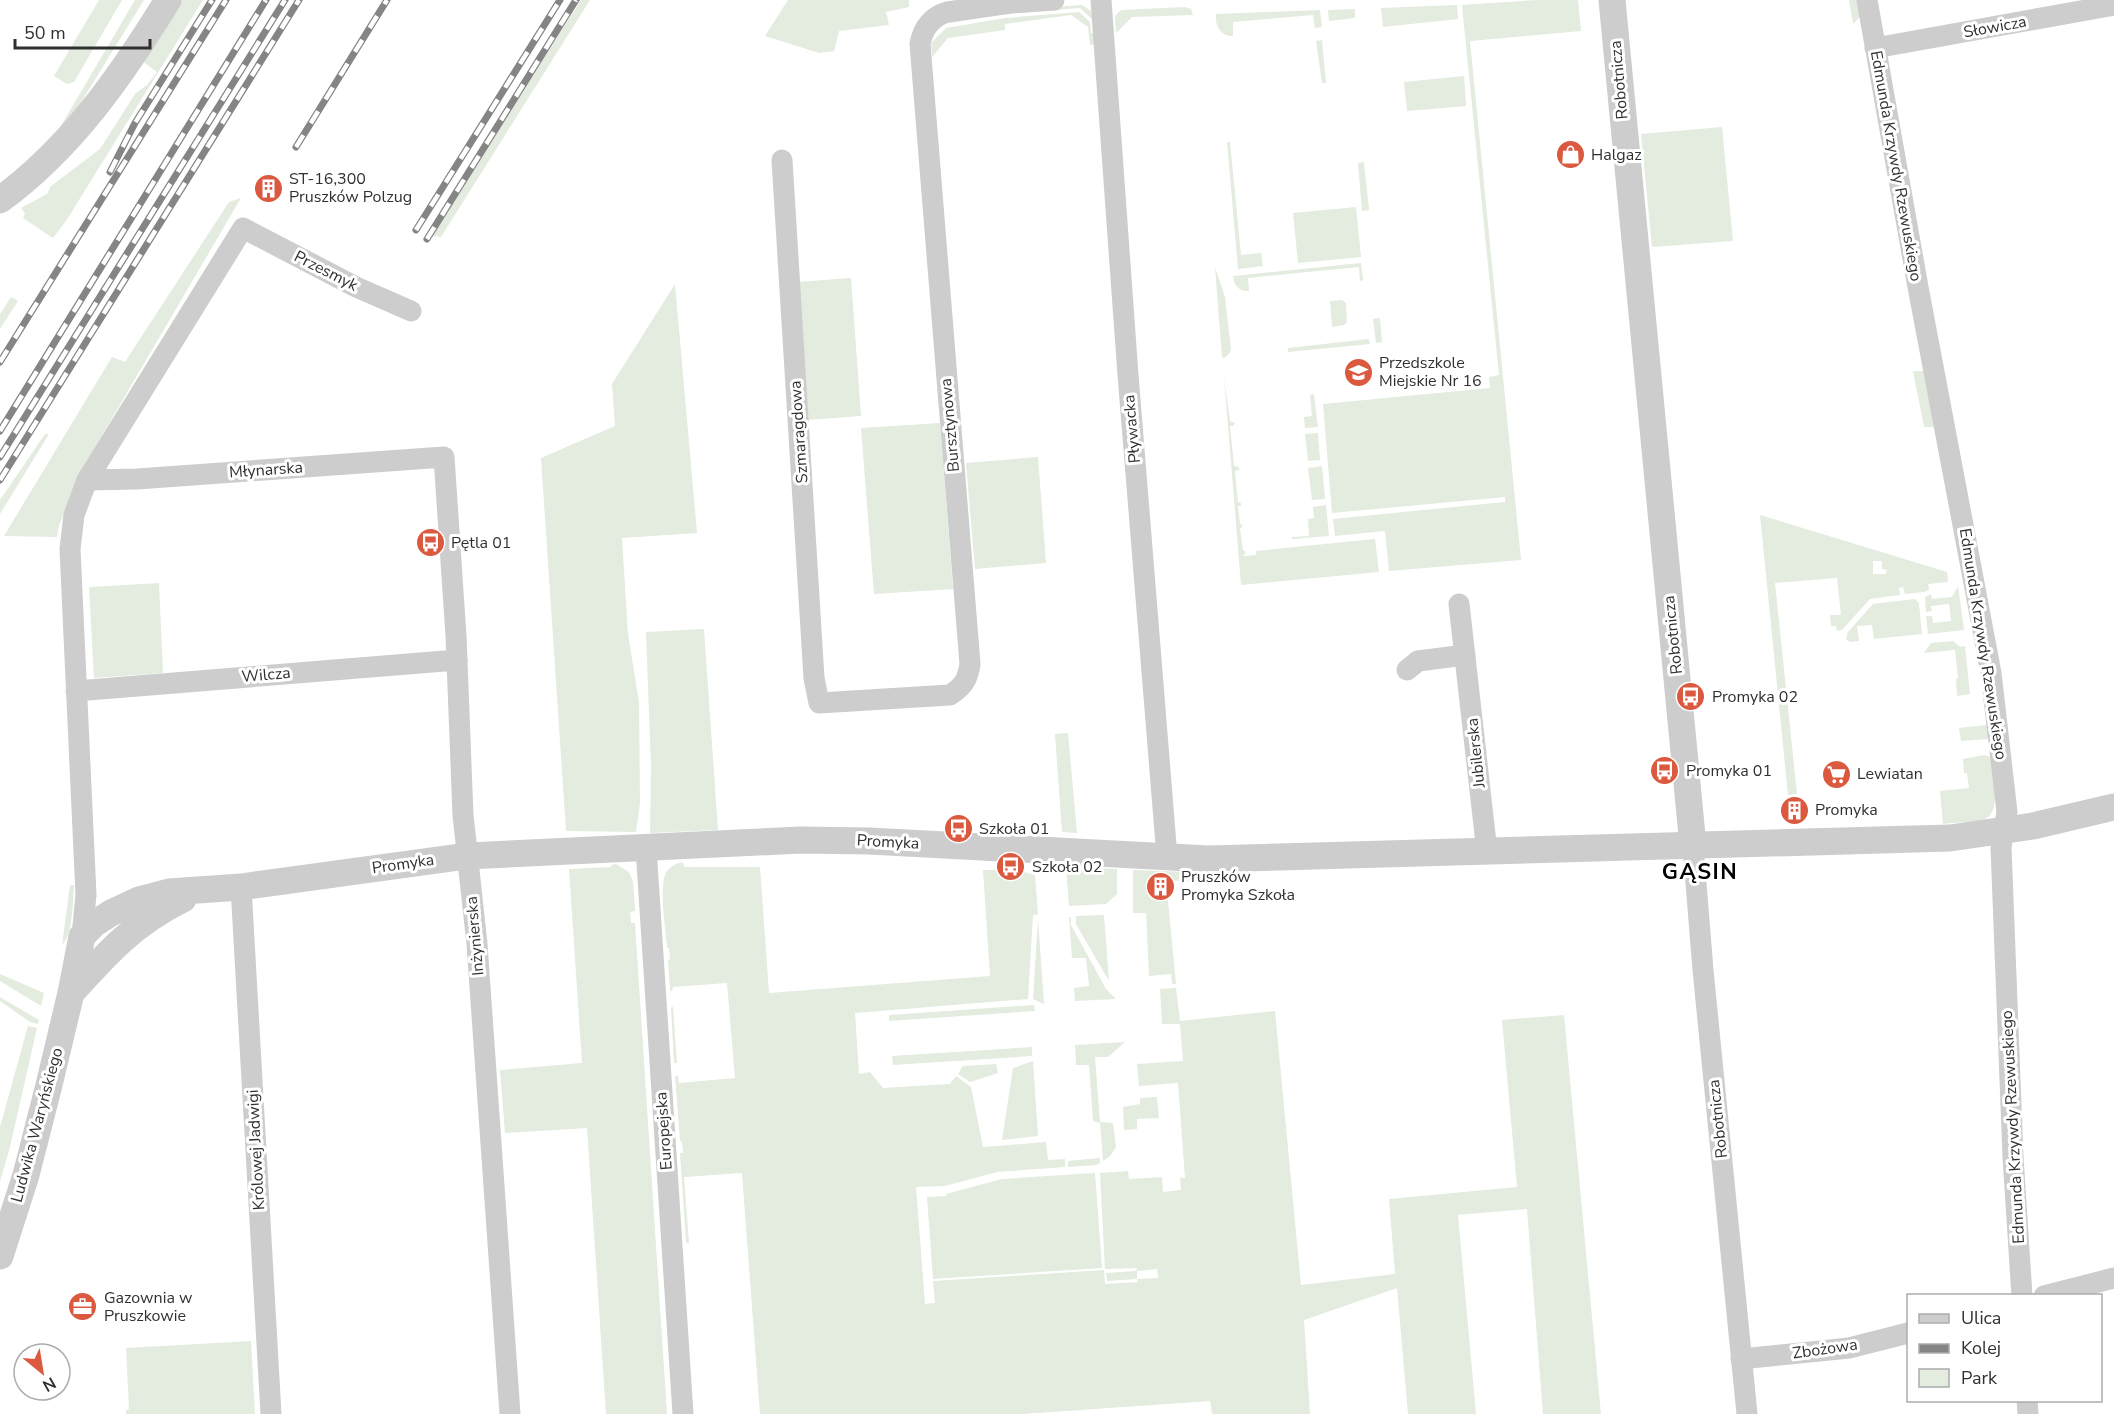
<svg xmlns="http://www.w3.org/2000/svg" width="2114" height="1414" font-family="'Nunito Sans',sans-serif">
	<style>
		.green { fill: #e3ecdf; fill-rule: evenodd }
		.lines { fill: none; stroke-linecap: round; stroke-linejoin: round }
		.minor { stroke: #cdcdcd; stroke-width: 21 }
		.tertiary { stroke: #cdcdcd; stroke-width: 27 }
		.rail-casing { stroke: #858585; stroke-width: 7 }
		.rail { stroke: #fff; stroke-width: 4.5; stroke-dasharray: 14; stroke-linecap: butt }
		.labels { text-anchor: middle; dominant-baseline: central; stroke-width: 6; stroke-linejoin: round; paint-order: stroke }
		.street-label { font-size: 16px; fill: #303030; stroke: #fff }
		.poi-label { font-size: 16px; fill: #303030; stroke: #fff; text-anchor: start }
		.district-label { font-size: 22px; font-weight: bold; letter-spacing: 1.5px; fill: #000; stroke: #fff }
	</style>
	<rect width="100%" height="100%" fill="#fff"/>
	<!-- green -->
	<g class="green">
		<polygon points="99,0 122,0 74,82 67,84 54,76"/>
		<polygon points="135,0 144,0 72,117 52,141"/>
		<polygon points="181,0 203,0 66,221 53,238 23,218 25,213 21,208 47,194 51,186 100,149 135,94 147,85 157,72 142,61"/>
		<polygon points="581,0 590,0 441,237 432,236"/>
		<polygon points="788,0 909,0 909,7 886,12 889,25 839,31 834,51 819,53 765,36"/>
		<polygon points="1537,0 1578,0 1581,31 1470,41 1521,560 1389,571 1385,531 1335,536 1333,519 1505,502 1505,497 1332,513 1323,404 1490,388 1489,377 1499,375 1462,5"/>
		<polygon points="1849,0 1859,0 1862,15 1853,24"/>
		<polygon points="1082,5 1091,11 1093,20 1080,8 1005,14 944,24 931,37 936,25 1004,11"/>
		<polygon points="1457,5 1458,19 1383,27 1381,8"/>
		<polygon points="1185,7 1191,9 1193,15 1132,17 1116,33 1115,16 1121,10"/>
		<polygon points="1355,9 1355,18 1329,21 1328,10"/>
		<path d="M1320 10 1322 27 1315 28 1313 15 1233 22V36C1220 36 1215 26 1216 14Z"/>
		<polygon points="1079,12 1090,22 1091,33 1096,33 1097,44 1090,45 1088,27 1071,15 1005,24 1005,30 948,38 933,56 932,56 931,43 946,28 1005,18"/>
		<polygon points="1322,40 1326,83 1322,83 1316,41"/>
		<polygon points="1464,76 1466,106 1407,111 1404,82"/>
		<polygon points="1722,127 1733,241 1652,247 1641,134"/>
		<polygon points="1227,142 1230,142 1241,255 1261,253 1263,266 1238,269"/>
		<polygon points="1364,162 1369,210 1362,211 1358,163"/>
		<polygon points="241,198 88,459 59,525 57,537 4,536 112,357 125,362 229,202"/>
		<polygon points="1356,207 1361,257 1298,263 1293,213"/>
		<path d="M1361 263 1363 280 1360 281 1359 267 1349 268 1248 278 1249 291C1239 292 1234 285 1233 276Z"/>
		<path d="M1215 267 1225 297 1231 349C1230 354 1227 357 1222 358Z"/>
		<polygon points="851,278 861,416 807,420 797,282"/>
		<polygon points="675,284 697,533 622,538 628,634 639,702 640,803 636,832 566,831 541,458 615,426 612,384"/>
		<polygon points="11,297 18,301 0,329 0,314"/>
		<polygon points="1342,300 1346,303 1347,322 1344,325 1332,327 1330,301"/>
		<polygon points="1380,318 1382,342 1376,343 1373,319"/>
		<polygon points="1369,339 1370,344 1288,352 1288,348"/>
		<polygon points="1913,371 1926,371 1935,427 1924,427"/>
		<polygon points="1224,377 1230,421 1235,423 1233,426 1230,426 1234,466 1239,467 1239,470 1235,471 1238,502 1241,503 1241,506 1238,506 1240,524 1243,525 1240,529 1243,550 1246,552 1243,556 1256,555 1256,551 1375,539 1379,572 1241,585"/>
		<polygon points="1314,394 1318,427 1305,428 1304,417 1312,416 1310,395"/>
		<polygon points="940,423 953,589 874,594 861,428"/>
		<polygon points="1318,433 1320,460 1308,461 1305,434"/>
		<polygon points="45,434 49,434 0,514 0,500"/>
		<polygon points="1038,457 1046,563 975,569 966,463"/>
		<polygon points="1322,466 1325,499 1312,500 1308,468"/>
		<polygon points="1326,505 1329,536 1292,539 1292,537 1309,536 1308,519 1314,518 1313,507"/>
		<path d="M1760 515 1947 572 1948 582 1928 584 1929 590 1924 592 1905 594 1903 587 1899 588 1900 595 1870 599 1842 630 1837 631 1836 626H1831L1830 615H1841L1837 578 1775 583 1797 794 1788 795ZM1873 561H1882V569L1887 570 1886 574H1873Z"/>
		<polygon points="159,583 163,673 94,678 89,587"/>
		<polygon points="1958,586 1964,630 1928,634 1926,616 1932,616 1933,623 1951,621 1949,604 1931,606 1932,611 1926,612 1925,597 1931,594 1932,599 1952,597"/>
		<polygon points="1915,599 1919,603 1922,634 1874,639 1872,625 1857,626 1859,641 1850,642 1846,639 1848,632 1873,604"/>
		<polygon points="704,629 718,830 650,833 651,766 646,632"/>
		<polygon points="1953,641 1960,647 1965,646 1970,694 1957,696 1956,679 1958,678 1955,650 1924,653 1931,643"/>
		<polygon points="1987,725 1990,737 1988,739 1961,741 1959,728"/>
		<polygon points="1068,733 1077,833 1062,832 1055,734"/>
		<path d="M1984 755 1991 757C1993 772 2002 812 1985 819 1975 823 1954 822 1943 824L1940 791 1969 788 1967 773H1964L1963 759Z"/>
		<path d="M683 862 684 867H760L769 993 990 976 983 870H1016L1035 875 1038 914 1033 915 1028 999 855 1013 859 1074 870 1072 883 1088 950 1084 956 1076 971 1087 983 1147 1046 1142 1048 1160 1065 1159V1167L997 1172 945 1186 916 1187 925 1304 935 1303 933 1281 1104 1270 1105 1284 1138 1282 1137 1279 1107 1281 1106 1273 1136 1271 1137 1268 1105 1269 1100 1173 1128 1171 1129 1179 1162 1177 1163 1192 1181 1190 1180 1178H1185L1178 1083 1139 1086 1137 1064 1183 1061 1180 1024H1162L1160 989 1176 988 1180 1021 1275 1011 1301 1285 1395 1274 1389 1199 1517 1187 1502 1020 1564 1015 1601 1414H1543L1527 1209 1458 1215 1476 1414H1408L1397 1288 1304 1320 1310 1414H1212L1210 1401 1023 1414H760L742 1173 684 1177 689 1243H686L680 1153H683L682 1142 680 1141 675 1076H678L679 1083 735 1078 727 983 673 987 672 991H670L668 960 670 959 669 948H667C666 931 658 884 667 871 671 866 677 863 683 862ZM1157 1269 1158 1278 1137 1279V1271Z"/>
		<polygon points="616,864 629,872 633,882 635,911 630,912 631,923 635,923 667,1414 606,1414 587,1128 505,1133 500,1070 582,1063 569,869 611,867 611,865"/>
		<polygon points="1066,867 1117,869 1117,894 1106,904 1069,906"/>
		<polygon points="1133,870 1218,873 1220,880 1166,881 1176,984 1172,984 1171,974 1149,976 1146,913 1133,913"/>
		<path d="M70 885H74C73 901 73 935 62 945Z"/>
		<polygon points="1104,915 1109,981 1076,924 1076,916"/>
		<polygon points="1069,917 1071,917 1071,925 1106,989 1116,999 1075,1001 1074,988 1089,986 1086,958 1072,958"/>
		<polygon points="1038,919 1044,1004 1033,999"/>
		<polygon points="0,974 44,993 41,1006 0,981"/>
		<polygon points="0,997 39,1020 38,1024 30,1022 0,1001"/>
		<polygon points="1034,1005 1035,1011 889,1021 889,1015"/>
		<polygon points="671,1007 673,1007 677,1063 674,1063"/>
		<polygon points="28,1026 37,1028 9,1151 0,1181 0,1127"/>
		<polygon points="1125,1042 1108,1057 1095,1057 1100,1122 1113,1123 1116,1147 1110,1156 1103,1161 1100,1123 1093,1121 1089,1065 1076,1065 1075,1045"/>
		<polygon points="1032,1047 1032,1056 893,1065 892,1056"/>
		<polygon points="1033,1061 1038,1136 1002,1140 1013,1068"/>
		<polygon points="996,1064 998,1073 970,1082 958,1074 963,1066"/>
		<polygon points="1157,1097 1159,1118 1137,1119 1137,1129 1124,1130 1123,1107 1140,1104 1140,1098"/>
		<polygon points="1100,1158 1100,1163 1096,1165 1068,1167 1068,1161"/>
		<polygon points="1095,1173 1102,1268 933,1279 927,1197 946,1196 946,1194 1002,1179"/>
		<polygon points="251,1341 255,1414 126,1414 126,1410 129,1409 126,1348"/>
	</g>
	<g class="lines">
		<!-- minor -->
		<g class="minor">
			<polyline points="1101,0 1128,375 1167,857"/>
			<polyline points="1867,0 1918,287 1991,673 2007,812 2001,847 2013,1157 2022,1296"/>
			<polyline points="1875,48 2114,5"/>
			<path d="M782 160 814 678 819 703 950 695C963 687 968 679 970 664L920 44C923 28 931 17 947 12L1011 3 1054 0"/>
			<polyline points="87,480 137,479 444,457 456,636 463,815 477,944 510,1414"/>
			<polyline points="1459,604 1487,852"/>
			<polyline points="1407,670 1418,661 1465,655"/>
			<polyline points="76,691 457,660"/>
			<polyline points="1693,846 1703,970 1747,1414"/>
			<polyline points="646,848 683,1414"/>
			<polyline points="241,887 271,1414"/>
			<polyline points="82,936 86,895 70,549 74,515 87,480 243,228 356,287 411,311"/>
			<polyline points="2044,1296 2114,1278"/>
			<polyline points="1741,1359 1849,1348 1908,1333"/>
			<polyline points="2027,1400 2028,1414"/>
		</g>
		<!-- tertiary -->
		<g class="tertiary">
			<polyline points="1612,0 1693,846"/>
			<path d="M0 200C72 147 122 75 168 0"/>
			<path d="M71 993C108 952 133 924 183 899"/>
			<polyline points="0,1256 26,1175 49,1085 71,993 82,936 94,924 111,913 139,900 169,892 241,887 467,856 801,840 869,841 1209,859 1950,838 2033,826 2114,807"/>
		</g>
		<defs>
			<g id="rail">
				<polyline points="296,147 387,0"/>
				<polyline points="110,172 135,123 212,0"/>
				<polyline points="416,230 560,0"/>
				<polyline points="427,239 576,0"/>
				<polyline points="0,362 226,0"/>
				<polyline points="0,431 266,0"/>
				<polyline points="0,457 285,0"/>
				<polyline points="0,480 299,0"/>
			</g>
		</defs>
		<!-- rail casing -->
		<use href="#rail" class="rail-casing"/>
		<!-- rail -->
		<use href="#rail" class="rail"/>
	</g>
	<!-- icons -->
	<defs>
		<symbol id="shop-disc" viewBox="-11 -11 22 22"><circle r="9.5" fill="#da593f" stroke="#fff"/><path d="M-5-2.5h2.3a2.7 3.5 0 0 1 5.4 0H5L5.5 6h-11ZM-1.5-2.5h3a1.5 2.3 0 0 0-3 0Z" fill="#fff"/></symbol>
		<symbol id="building-disc" viewBox="-11 -11 22 22"><circle r="9.5" fill="#da593f" stroke="#fff"/><path d="M-4-6H4V6H1V3H-1V6H-4ZM-2.5-4.3h1.7v1.8h-1.7ZM.8-4.3h1.7v1.8H.8ZM-2.5-1h1.7V.8h-1.7ZM.8-1h1.7V.8H.8Z" fill="#fff"/></symbol>
		<symbol id="school-disc" viewBox="-11 -11 22 22"><circle r="9.5" fill="#da593f" stroke="#fff"/><path d="M0-5L7-2L0 1L-7-2ZM-4 1L0 2.5L4 1V4Q0 6-4 4Z" fill="#fff"/></symbol>
		<symbol id="bus-disc" viewBox="-11 -11 22 22"><circle r="9.5" fill="#da593f" stroke="#fff"/><path d="M-5-6H5V4H4V6H2V4H-2V6H-4V4H-5ZM-3.5-4V0h7V-4ZM-3.5 1.2v1.5H-2V1.2ZM2 1.2v1.5H3.5V1.2Z" fill="#fff"/></symbol>
		<symbol id="supermarket-disc" viewBox="-11 -11 22 22"><circle r="9.5" fill="#da593f" stroke="#fff"/><path d="M-6-5.5h2.5l.6 2H6L4.5 2H-2.5L-4.4-4H-6ZM-1.5 3.2a1.3 1.3 0 1 0 .1 0ZM3 3.2a1.3 1.3 0 1 0 .1 0Z" fill="#fff"/></symbol>
		<symbol id="office-disc" viewBox="-11 -11 22 22"><circle r="9.5" fill="#da593f" stroke="#fff"/><path d="M-6-3h4V-5.5h4V-3h4V5H-6ZM-1-4.5V-3h2v-1.5ZM-6 0V1H6V0Z" fill="#fff"/></symbol>
	</defs>
	<g fill-rule="evenodd">
		<use href="#shop-disc" x="1554" y="138" width="33" height="33"/>
		<use href="#building-disc" x="252" y="172" width="33" height="33"/>
		<use href="#school-disc" x="1342" y="356" width="33" height="33"/>
		<use href="#bus-disc" x="414" y="526" width="33" height="33"/>
		<use href="#bus-disc" x="1674" y="680" width="33" height="33"/>
		<use href="#bus-disc" x="1648" y="754" width="33" height="33"/>
		<use href="#supermarket-disc" x="1820" y="758" width="33" height="33"/>
		<use href="#building-disc" x="1778" y="794" width="33" height="33"/>
		<use href="#bus-disc" x="942" y="812" width="33" height="33"/>
		<use href="#bus-disc" x="994" y="850" width="33" height="33"/>
		<use href="#building-disc" x="1144" y="870" width="33" height="33"/>
		<use href="#office-disc" x="66" y="1290" width="33" height="33"/>
	</g>
	<g class="labels">
		<!-- street labels -->
		<g class="street-label">
			<text transform="translate(1995 27) rotate(-10)">Słowicza</text>
			<text transform="translate(1619 80) rotate(-95)">Robotnicza</text>
			<text transform="translate(1896 166) rotate(80)">Edmunda Krzywdy Rzewuskiego</text>
			<text transform="translate(326 271) rotate(27)">Przesmyk</text>
			<text transform="translate(950 425) rotate(-95)">Bursztynowa</text>
			<text transform="translate(1132 429) rotate(-95)">Pływacka</text>
			<text transform="translate(799 432) rotate(-94)">Szmaragdowa</text>
			<text transform="translate(266 470) rotate(-4)">Młynarska</text>
			<text transform="translate(1673 635) rotate(-96)">Robotnicza</text>
			<text transform="translate(1983 644) rotate(81)">Edmunda Krzywdy Rzewuskiego</text>
			<text transform="translate(266 675) rotate(-5)">Wilcza</text>
			<text transform="translate(1476 753) rotate(-96)">Jubilerska</text>
			<text transform="translate(888 842) rotate(3)">Promyka</text>
			<text transform="translate(403 864) rotate(-8)">Promyka</text>
			<text transform="translate(475 936) rotate(-95)">Inżynierska</text>
			<text transform="translate(1718 1119) rotate(-96)">Robotnicza</text>
			<text transform="translate(37 1125) rotate(-75)">Ludwika Waryńskiego</text>
			<text transform="translate(2013 1127) rotate(-93)">Edmunda Krzywdy Rzewuskiego</text>
			<text transform="translate(664 1131) rotate(-94)">Europejska</text>
			<text transform="translate(256 1150) rotate(-93)">Królowej Jadwigi</text>
			<text transform="translate(1825 1349) rotate(-8)">Zbożowa</text>
		</g>
		<!-- poi labels -->
		<g class="poi-label">
			<text x="1591" y="155">Halgaz</text>
			<text x="289" y="179">ST-16,300<tspan x="289" dy="18">Pruszków Polzug</tspan></text>
			<text x="1379" y="363">Przedszkole<tspan x="1379" dy="18">Miejskie Nr 16</tspan></text>
			<text x="451" y="543">Pętla 01</text>
			<text x="1712" y="697">Promyka 02</text>
			<text x="1686" y="771">Promyka 01</text>
			<text x="1857" y="774">Lewiatan</text>
			<text x="1815" y="810">Promyka</text>
			<text x="979" y="829">Szkoła 01</text>
			<text x="1032" y="867">Szkoła 02</text>
			<text x="1181" y="877">Pruszków<tspan x="1181" dy="18">Promyka Szkoła</tspan></text>
			<text x="104" y="1298">Gazownia w<tspan x="104" dy="18">Pruszkowie</tspan></text>
		</g>
		<!-- district labels -->
		<g class="district-label">
			<text x="1700" y="872">GĄSIN</text>
		</g>
	</g>
	<!-- legend -->
	<rect x="1907" y="1294" width="195" height="108" fill="#ffffff" stroke="#acacac" stroke-width="1.5"/>
	<rect x="1919" y="1314" width="30" height="9" fill="#cdcdcd" stroke="#acacac" stroke-width="1.5"/>
	<text x="1961" y="1324" font-size="18" fill="#303030">Ulica</text>
	<rect x="1919" y="1344" width="30" height="9" fill="#858585" stroke="#acacac" stroke-width="1.5"/>
	<text x="1961" y="1354" font-size="18" fill="#303030">Kolej</text>
	<rect x="1919" y="1369" width="30" height="18" fill="#e3ecdf" stroke="#acacac" stroke-width="1.5"/>
	<text x="1961" y="1384" font-size="18" fill="#303030">Park</text>
	<!-- north arrow -->
	<g transform="translate(42 1372) rotate(150)"><circle r="28" fill="#ffffff" stroke="#acacac" stroke-width="1.5"/>
	<path d="M0-4.5L10 22L0 15L-10 22Z" fill="#da593f"/>
	<text y="-9" font-size="16" font-weight="bold" text-anchor="middle" fill="#303030">N</text>
	</g>
	<!-- scale -->
	<path d="M15 39v9h135v-9" fill="none" stroke="#303030" stroke-width="3"/>
	<text x="24" y="39" font-size="18" fill="#303030" stroke="#ffffff" stroke-width="4.5" paint-order="stroke">50 m</text>
</svg>
